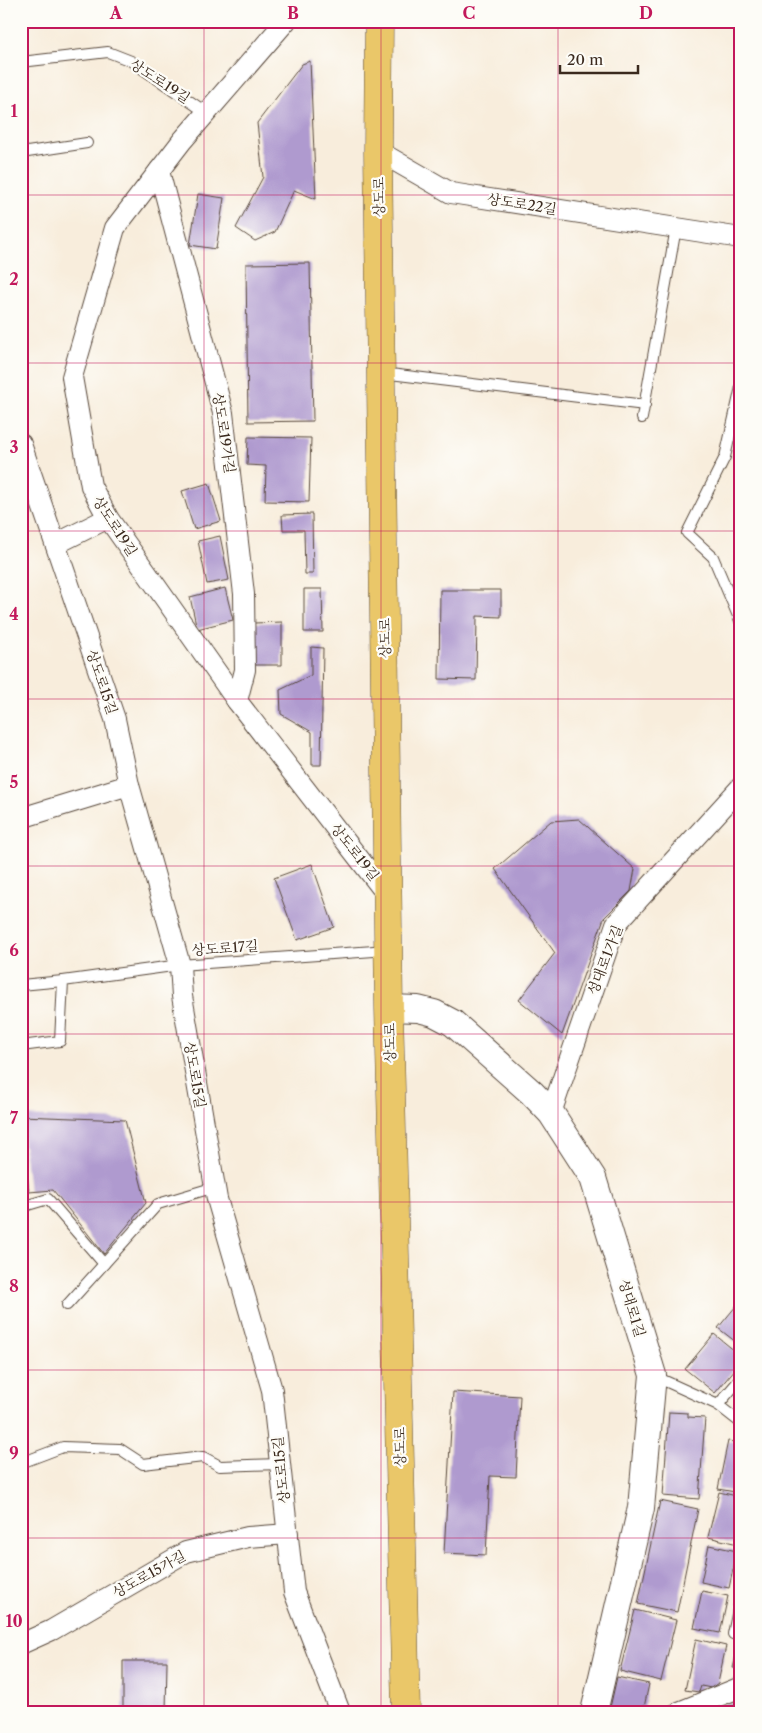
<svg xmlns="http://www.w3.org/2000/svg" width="762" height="1733" font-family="'Libre Caslon Text','Noto Serif KR',serif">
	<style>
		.building { fill: #af9acf }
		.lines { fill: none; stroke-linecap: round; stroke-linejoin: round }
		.service-casing { stroke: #57473a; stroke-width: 12 }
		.minor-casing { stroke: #57473a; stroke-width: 22 }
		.tertiary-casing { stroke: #57473a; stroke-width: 28 }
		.primary-casing { stroke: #57473a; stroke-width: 29 }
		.service { stroke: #fff; stroke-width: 10 }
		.minor { stroke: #fff; stroke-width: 20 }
		.tertiary { stroke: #fff; stroke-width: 26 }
		.primary { stroke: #eac769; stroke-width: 28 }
		.grid { fill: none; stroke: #c2185b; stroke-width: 1; stroke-opacity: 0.55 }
		.labels { text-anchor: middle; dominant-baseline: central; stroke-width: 4.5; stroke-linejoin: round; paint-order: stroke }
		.street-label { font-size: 14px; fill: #3b2a1e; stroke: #fdfcf7 }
		.neatline { fill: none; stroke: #c2185b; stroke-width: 2 }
		.grid-label { font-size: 16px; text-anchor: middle; font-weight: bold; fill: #c2185b }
	</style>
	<rect width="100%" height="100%" fill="#fdfcf7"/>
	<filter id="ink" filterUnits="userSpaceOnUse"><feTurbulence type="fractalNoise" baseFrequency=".02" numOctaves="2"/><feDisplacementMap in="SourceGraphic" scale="10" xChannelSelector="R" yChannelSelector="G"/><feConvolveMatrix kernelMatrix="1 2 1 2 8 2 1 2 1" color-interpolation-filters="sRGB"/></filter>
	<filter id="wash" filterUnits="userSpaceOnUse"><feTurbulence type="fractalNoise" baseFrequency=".0096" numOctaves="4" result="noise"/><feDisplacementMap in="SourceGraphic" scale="20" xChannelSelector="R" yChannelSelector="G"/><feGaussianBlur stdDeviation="1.12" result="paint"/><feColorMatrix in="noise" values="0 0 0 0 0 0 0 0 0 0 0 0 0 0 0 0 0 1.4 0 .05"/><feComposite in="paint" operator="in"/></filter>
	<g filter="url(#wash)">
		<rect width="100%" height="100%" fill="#f8eddc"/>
		<g id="blocks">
			<!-- building -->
			<g class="building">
				<polygon points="310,61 316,199 294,190 275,232 255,241 236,228 263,177 257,123 302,64"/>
				<polygon points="198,194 224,198 216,249 190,245"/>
				<polygon points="310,263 313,421 248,422 246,264"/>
				<polygon points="248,437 311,438 309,502 265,501 266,466 247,465"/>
				<polygon points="209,483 221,521 194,529 182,491"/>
				<polygon points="312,514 313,574 305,574 304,530 283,530 282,515"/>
				<polygon points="220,536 229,580 207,584 198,541"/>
				<polygon points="225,588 233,620 197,629 190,597"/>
				<polygon points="304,589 322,589 323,632 304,632"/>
				<polygon points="440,590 501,590 501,617 477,616 476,680 439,679"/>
				<polygon points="282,622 282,665 254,665 254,623"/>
				<polygon points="311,647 323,648 321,765 312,765 312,732 281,714 280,690 311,675"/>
				<polygon points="579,819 635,869 631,891 604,918 562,1035 519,1000 555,953 495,869 551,821"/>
				<polygon points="312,864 334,927 297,940 274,878"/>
				<polygon points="21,1116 125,1120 146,1203 104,1254 53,1190 29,1192"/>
				<polygon points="741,1300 741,1346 718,1328"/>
				<polygon points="714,1334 741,1356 741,1362 715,1393 685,1369"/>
				<polygon points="453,1392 520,1396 516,1477 490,1476 486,1555 444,1553"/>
				<polygon points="741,1400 741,1411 735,1407"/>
				<polygon points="669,1412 688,1413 688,1417 705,1418 699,1499 663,1496"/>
				<polygon points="728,1441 741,1443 741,1493 718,1489"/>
				<polygon points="719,1492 741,1497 741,1531 738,1544 708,1537"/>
				<polygon points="660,1501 698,1509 677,1612 638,1604"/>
				<polygon points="709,1545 737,1551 729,1588 701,1582"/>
				<polygon points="702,1591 728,1596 720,1633 694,1628"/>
				<polygon points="635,1610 676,1620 661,1681 620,1671"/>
				<polygon points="696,1639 726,1646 718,1683 711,1688 701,1686 699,1692 685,1690"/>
				<polygon points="737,1651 741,1652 741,1669 733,1668"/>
				<polygon points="123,1661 167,1661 166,1712 123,1712"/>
				<polygon points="617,1677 649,1684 643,1712 609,1712"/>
				<polygon points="737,1699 741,1700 741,1712 724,1712 725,1703 737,1704"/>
			</g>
		</g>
	</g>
	<g filter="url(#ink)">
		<use href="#blocks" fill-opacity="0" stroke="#57473a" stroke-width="1"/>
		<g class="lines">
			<defs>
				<g id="service">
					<polyline points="21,62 108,52 131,61 207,113"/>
					<polyline points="21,153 87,143"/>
					<polyline points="382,373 645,405"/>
					<polyline points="741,387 725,457 687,533 713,557 741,623"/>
					<polyline points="642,418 676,228"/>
					<polyline points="21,985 63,981"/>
					<polyline points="21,1046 60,1041 63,981 180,965 388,950"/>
					<polyline points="21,1207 48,1199 104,1264"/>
					<polyline points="67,1305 158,1204 215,1187"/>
					<polyline points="654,1376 718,1405 741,1423"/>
					<polyline points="718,1405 741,1378"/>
					<polyline points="21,1463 63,1447 120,1449 143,1464 203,1457 220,1466 280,1464"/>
					<polyline points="733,1634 741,1595"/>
				</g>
				<g id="minor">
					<polyline points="286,21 182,141 115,228 72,377 91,486 108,518 237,701 388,896"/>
					<polyline points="378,151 451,193 741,238"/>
					<polyline points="159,171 223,413 244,594 245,670 237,701"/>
					<polyline points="21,444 115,719 129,785 180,965 182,996 217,1199 272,1390 294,1592 340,1712"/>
					<polyline points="56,544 108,518"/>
					<polyline points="21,818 129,785"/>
					<polyline points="551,1113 616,924 741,787"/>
					<polyline points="21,1644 52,1630 186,1552 248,1537 288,1534"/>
					<polyline points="679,1712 741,1687"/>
				</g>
				<polyline id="tertiary" points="389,1008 418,1009 434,1013 453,1023 532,1093 551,1113 593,1178 653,1375 641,1508 594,1712"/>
				<polyline id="primary" points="379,21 378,151 389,1008 406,1712"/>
			</defs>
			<!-- service casing -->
			<use href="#service" class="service-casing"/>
			<!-- minor casing -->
			<use href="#minor" class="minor-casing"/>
			<!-- tertiary casing -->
			<use href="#tertiary" class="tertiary-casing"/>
			<!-- primary casing -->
			<use href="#primary" class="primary-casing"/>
			<!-- service -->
			<use href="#service" class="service"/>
			<!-- minor -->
			<use href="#minor" class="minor"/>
			<!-- tertiary -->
			<use href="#tertiary" class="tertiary"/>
			<!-- primary -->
			<use href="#primary" class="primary"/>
		</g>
	</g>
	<!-- grid -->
	<path class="grid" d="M204 21V1712M381 21V1712M558 21V1712M21 195H741M21 363H741M21 531H741M21 699H741M21 866H741M21 1034H741M21 1202H741M21 1370H741M21 1538H741"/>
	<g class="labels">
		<!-- street labels -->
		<g class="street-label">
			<text transform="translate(160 81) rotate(33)">상도로19길</text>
			<text transform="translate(379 197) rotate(-91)">상도로</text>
			<text transform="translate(522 204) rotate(9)">상도로22길</text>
			<text transform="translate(224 433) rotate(81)">상도로19가길</text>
			<text transform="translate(115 526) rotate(57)">상도로19길</text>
			<text transform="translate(385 638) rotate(-91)">상도로</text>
			<text transform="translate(102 682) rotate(71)">상도로15길</text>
			<text transform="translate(355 852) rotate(52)">상도로19길</text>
			<text transform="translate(225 948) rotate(-4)">상도로17길</text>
			<text transform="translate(605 960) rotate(-69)">성대로1가길</text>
			<text transform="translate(390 1043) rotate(-91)">상도로</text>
			<text transform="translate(195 1075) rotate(80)">상도로15길</text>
			<text transform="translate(632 1308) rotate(73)">성대로1길</text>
			<text transform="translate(400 1447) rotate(-91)">상도로</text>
			<text transform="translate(281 1470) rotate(-96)">상도로15길</text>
			<text transform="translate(149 1574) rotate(-29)">상도로15가길</text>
		</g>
	</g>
	<!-- margin -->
	<rect width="762" height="1733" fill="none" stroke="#fdfcf7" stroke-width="55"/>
	<!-- scale -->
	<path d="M560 65v8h78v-8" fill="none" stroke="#3b2a1e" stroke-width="2.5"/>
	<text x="567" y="65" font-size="15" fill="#3b2a1e" stroke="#fdfcf7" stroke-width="4" paint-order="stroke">20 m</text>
	<rect x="28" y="28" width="706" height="1678" class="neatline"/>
	<g class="grid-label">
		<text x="116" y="19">A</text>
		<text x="293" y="19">B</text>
		<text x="469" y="19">C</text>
		<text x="646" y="19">D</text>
		<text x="14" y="117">1</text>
		<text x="14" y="285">2</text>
		<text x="14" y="453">3</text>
		<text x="14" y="620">4</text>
		<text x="14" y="788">5</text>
		<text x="14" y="956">6</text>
		<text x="14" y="1124">7</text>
		<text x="14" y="1292">8</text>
		<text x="14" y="1459">9</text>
		<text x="14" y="1627">10</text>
	</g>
</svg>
